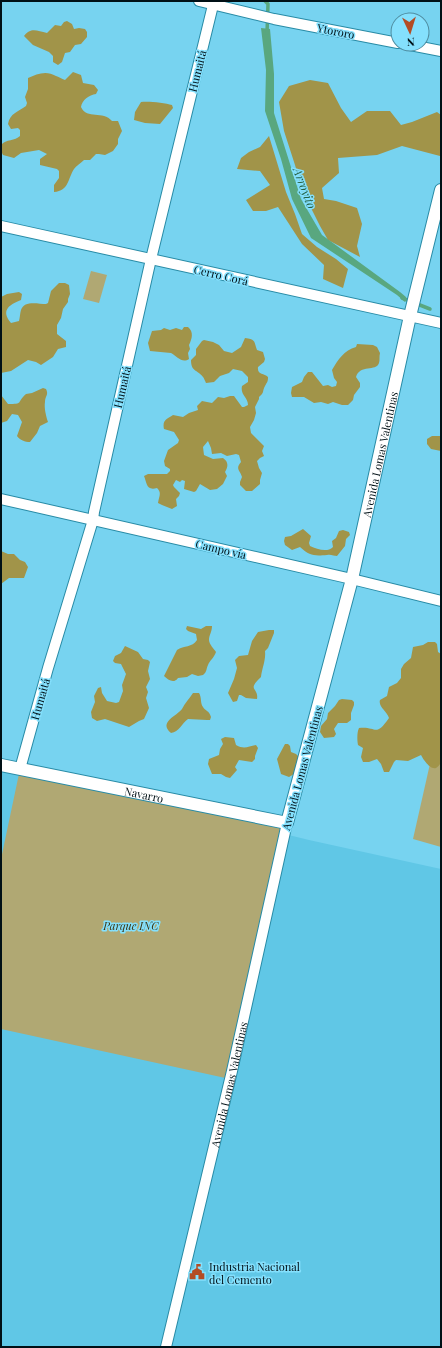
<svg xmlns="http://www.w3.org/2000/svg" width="442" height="1348" font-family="'Playfair Display',serif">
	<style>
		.built { fill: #60c7e6 }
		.green { fill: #b0a873 }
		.forest { fill: #a19449 }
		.water { fill: #59a77f }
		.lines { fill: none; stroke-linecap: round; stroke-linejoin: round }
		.stream { stroke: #59a77f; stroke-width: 3.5 }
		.minor-casing { stroke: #288ba6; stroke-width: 12 }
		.tertiary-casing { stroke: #288ba6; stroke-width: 14 }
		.minor { stroke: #fff; stroke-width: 10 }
		.tertiary { stroke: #fff; stroke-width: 12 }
		.labels { text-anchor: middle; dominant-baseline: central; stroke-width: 3; stroke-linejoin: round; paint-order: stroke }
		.street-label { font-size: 11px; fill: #001016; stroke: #84e0fd }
		.park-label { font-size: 11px; font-style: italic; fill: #3b3513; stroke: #84e0fd }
		.poi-label { font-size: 11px; fill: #001016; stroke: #84e0fd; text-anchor: start }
		.water-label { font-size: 12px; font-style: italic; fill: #266145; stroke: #84e0fd }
	</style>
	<rect width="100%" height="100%" fill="#77d3f0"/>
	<!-- built -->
	<polygon class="built" points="1,766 20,769 309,840 441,869 441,1347 1,1347"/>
	<!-- green -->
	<g class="green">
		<polygon points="91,271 107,275 99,303 83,299"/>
		<polygon points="441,715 441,847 413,839"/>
		<polygon points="20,769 287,823 230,1079 1,1029 1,859"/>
	</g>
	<!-- forest -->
	<g class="forest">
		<path d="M67 21 72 24 74 29 79 28 85 29 87 32V37L81 44 75 45 70 52 65 53 62 62 58 65 53 62V56L49 52 33 45 24 36C31 27 37 31 47 33L55 25 61 26 64 22Z"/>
		<path d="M73 72 81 75 83 83 94 85 98 90 96 94C89 95 82 100 81 107 87 120 103 110 112 121H118L122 131 118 139V144L113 151 105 155 99 154H96L90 160H84C81 163 76 166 74 169 68 178 69 191 54 192V185L59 178V171L57 169 40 165V159L47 154 39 150 21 153 14 158 3 155 1 151V145C6 139 15 141 20 136V130L18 128 11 129 8 124C10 113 18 112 26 106L27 103 25 97 28 89V78C37 74 46 70 56 76 60 77 61 79 65 80Z"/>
		<polygon points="310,80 328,83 341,108 351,122 367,111 390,111 401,125 412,122 437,112 441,115 441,152 440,156 402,146 377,155 338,158 339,173 322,188 324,199 336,201 357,208 362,224 357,246 360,257 328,240 320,226 303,192 295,165 284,131 279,102 289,86"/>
		<path d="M141 102C149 101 165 103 172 105L173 108 160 124 145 123 134 120 135 112Z"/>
		<polygon points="269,136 286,192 295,214 302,234 317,247 336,259 348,269 343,288 323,279 324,265 302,244 278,207 266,211 253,211 246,200 270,185 260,171 237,169 241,158 249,152 260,147"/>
		<path d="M59 283H65L69 285 70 294 68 299V302L63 309 61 318 57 325V334L66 341V347L58 349 53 357 41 365 36 362 28 360 11 371 1 373V297L7 294 19 292 22 294 21 300C8 305 1 311 11 323L19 321C20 317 20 313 21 310 24 300 38 304 46 304L48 303 51 291Z"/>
		<path d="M184 327H188C194 332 192 339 189 345L190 349 188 353 189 359C182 364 177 356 171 353L150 351 148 343 152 331 161 330 164 328 170 330 176 328 182 330Z"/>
		<path d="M245 338C256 339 254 342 257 350L263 352 265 359 264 362 258 367C257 375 264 373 268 377 268 382 267 382 265 386 262 391 265 392 259 397V399L255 407 256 413 254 420 250 427 251 433 264 446 262 451 264 456 260 458 257 461 259 468 262 473 260 480V484L252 491H246L240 485V482L242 477C240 470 235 469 241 462L239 455 236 454 227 456 221 453 212 454 211 448 208 441 203 447 204 455 213 459 223 458C229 462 228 467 225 472L227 476 223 484 217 489 210 490 200 484 196 491 194 492 184 489 185 481 182 480 180 482 176 480 173 485 174 487 180 493 179 496 176 499 177 506 172 509 162 505 158 503C159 496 162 493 157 488 146 491 147 483 144 476L148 474H167L170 471V469L165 466 164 461 168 450 178 443 179 440 174 432 164 429C162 420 167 419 173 415L183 417 189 413 198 410 197 406 202 401 212 403 218 397 224 398 230 396H234L242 407H244L248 405C248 397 240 395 242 386L248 382V377L242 371 233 369 229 373 220 376 214 382 206 383C205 381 204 378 203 377 197 369 191 372 191 360L196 355V349L202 341 204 340 213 342 219 345 224 351 232 353 241 347Z"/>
		<path d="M357 344 373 345 377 347 380 353C379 357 380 360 379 363 376 372 360 364 356 377L360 383V387L354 395 353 400 348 405H342L333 402 328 404 321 402 314 403 304 397H292L291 393 292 387 302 382 304 377 308 372H312L323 386 328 385 332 387 336 386 337 382 334 378 332 370C338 360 344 350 356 347Z"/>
		<path d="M43 388 46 389C49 395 45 396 45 402 44 408 46 416 48 422L40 426 37 433 30 442C25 442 20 440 17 436L22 422 18 415 12 414 7 421 1 423V395L8 404C24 404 16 403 26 394L32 393Z"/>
		<polygon points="432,436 441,436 441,451 431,449 427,444 427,439"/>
		<path d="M303 529 311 536 309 543 310 546C317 549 327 553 333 547L332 541 336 538 339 531 343 530 349 532 350 535 346 539 345 546 337 556C334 556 331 554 327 555 314 556 310 556 300 547L292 550 285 545 284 541 285 537 291 536Z"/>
		<polygon points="1,551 8,554 14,554 20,560 25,562 28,567 24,578 9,578 1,584"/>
		<path d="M187 626 201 629 206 626H212C212 632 209 635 209 640 209 644 214 649 216 652 214 658 210 660 208 665 206 669 207 672 203 675L198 676 192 674 187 677 178 678C174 684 168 680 164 676L177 650C184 645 192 648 197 640L196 634 188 631 186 629Z"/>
		<path d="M269 630H274V633L268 648 265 651C266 660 262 668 261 677 246 691 259 687 257 699L246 698 241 695H239L237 701 233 702 228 693 234 679 237 668 235 660 239 656 248 655 252 641 258 632Z"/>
		<path d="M428 642H435L437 644 438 652 441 654V763C439 765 438 767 436 768 430 770 423 759 421 755L408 761 396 760 394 762 389 772H384L381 764 377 759 369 762H363L361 757 363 748 358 745C357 740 357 732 359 728 377 726 375 738 389 718 387 711 378 707 380 700L387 696 389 687 397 683 401 678V669L404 664 411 658 413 647 423 645Z"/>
		<polygon points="125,646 138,652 143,659 148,660 150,662 148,671 150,679 146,687 148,692 146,698 149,708 144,719 139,721 129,727 105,719 97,721 92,718 91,712 95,702 94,696 98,688 101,687 102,693 107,701 116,703 119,702 123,691 122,685 126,674 121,664 115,663 113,661 115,656 121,653"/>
		<path d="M193 693H199C202 698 200 703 203 707 205 711 209 710 211 717L210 720H207L188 719C182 723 179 732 171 733 158 722 177 716 182 709 185 703 189 699 193 693Z"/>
		<polygon points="342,699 352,700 354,702 354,705 351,713 351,720 347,723 338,723 334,729 336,734 334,737 324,738 320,732 321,726 327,719 328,713 335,706 339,700"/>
		<path d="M225 737 234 738 236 745C245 750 248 746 256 745L258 748 255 756V759L252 762 239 760 235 767 237 770 230 778 226 777 221 774H212L208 764 209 759 219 755 220 749 223 744 221 739Z"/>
		<path d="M285 744H288L290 746 291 752 296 754 300 758C299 765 294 768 294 774L289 777 281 774 277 759Z"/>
	</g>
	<!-- water -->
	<polygon class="water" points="261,28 270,29 274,74 274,113 301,199 322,235 400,292 406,297 405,302 397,295 311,238 292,199 281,159 265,111 266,70"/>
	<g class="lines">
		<!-- stream -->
		<g class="stream">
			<polyline points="265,1 268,4 267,33"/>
			<polyline points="402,298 430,309"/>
		</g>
		<defs>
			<g id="minor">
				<polyline points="199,1 274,19 398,43"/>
				<polyline points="405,44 441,51"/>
				<polyline points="1,226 441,323"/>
				<polyline points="1,499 352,579 441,601"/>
				<polyline points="20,769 48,668 93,520 94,512 151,259 214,1"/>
				<path id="s1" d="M166 1347 232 1071 287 823"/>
			</g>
			<g id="tertiary">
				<path id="s2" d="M1 765 287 823 352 579 410 316 441 190"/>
			</g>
		</defs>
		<!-- minor casing -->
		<use href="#minor" class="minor-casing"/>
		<!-- tertiary casing -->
		<use href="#tertiary" class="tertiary-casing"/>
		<!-- minor -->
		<use href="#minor" class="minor"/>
		<!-- tertiary -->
		<use href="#tertiary" class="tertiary"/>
	</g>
	<!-- icons -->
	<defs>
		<symbol id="civic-bare" viewBox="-9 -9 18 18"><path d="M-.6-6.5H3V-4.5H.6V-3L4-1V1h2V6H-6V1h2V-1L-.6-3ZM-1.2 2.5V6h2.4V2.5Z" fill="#b34c24" stroke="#84e0fd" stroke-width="2.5" paint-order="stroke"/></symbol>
	</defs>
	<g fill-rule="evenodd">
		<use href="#civic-bare" x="186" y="1261" width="22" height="22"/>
	</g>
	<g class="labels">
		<!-- street labels -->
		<g class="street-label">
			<text transform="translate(336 31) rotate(11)">Ytororo</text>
			<text transform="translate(197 71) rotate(-76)">Humaitá</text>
			<text transform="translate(221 275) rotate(13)">Cerro Corá</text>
			<text transform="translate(122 387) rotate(-77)">Humaitá</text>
			<text stroke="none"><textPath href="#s2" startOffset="672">Avenida Lomas Valentinas</textPath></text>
			<text transform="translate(221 549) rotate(13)">Campo vía</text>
			<text transform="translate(40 699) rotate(-74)">Humaitá</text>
			<text transform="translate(302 768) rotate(-75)">Avenida Lomas Valentinas</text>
			<text stroke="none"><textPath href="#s2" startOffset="146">Navarro</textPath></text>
			<text stroke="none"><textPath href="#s1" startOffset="270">Avenida Lomas Valentinas</textPath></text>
		</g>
		<!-- park labels -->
		<g class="park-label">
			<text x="131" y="925">Parque INC</text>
		</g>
		<!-- poi labels -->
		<g class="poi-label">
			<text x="209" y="1266">Industria Nacional<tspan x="209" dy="13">del Cemento</tspan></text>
		</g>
		<!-- water labels -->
		<g class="water-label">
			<text transform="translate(305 188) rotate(69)">Arroyito</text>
		</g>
	</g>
	<!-- border -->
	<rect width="442" height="1348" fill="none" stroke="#001016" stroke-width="4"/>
	<!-- north arrow -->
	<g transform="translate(410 32) rotate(176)"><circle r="19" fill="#84e0fd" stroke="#4f8da1"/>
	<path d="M0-3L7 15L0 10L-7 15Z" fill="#b34c24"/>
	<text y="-6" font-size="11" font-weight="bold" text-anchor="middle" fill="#001016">N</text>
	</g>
</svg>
